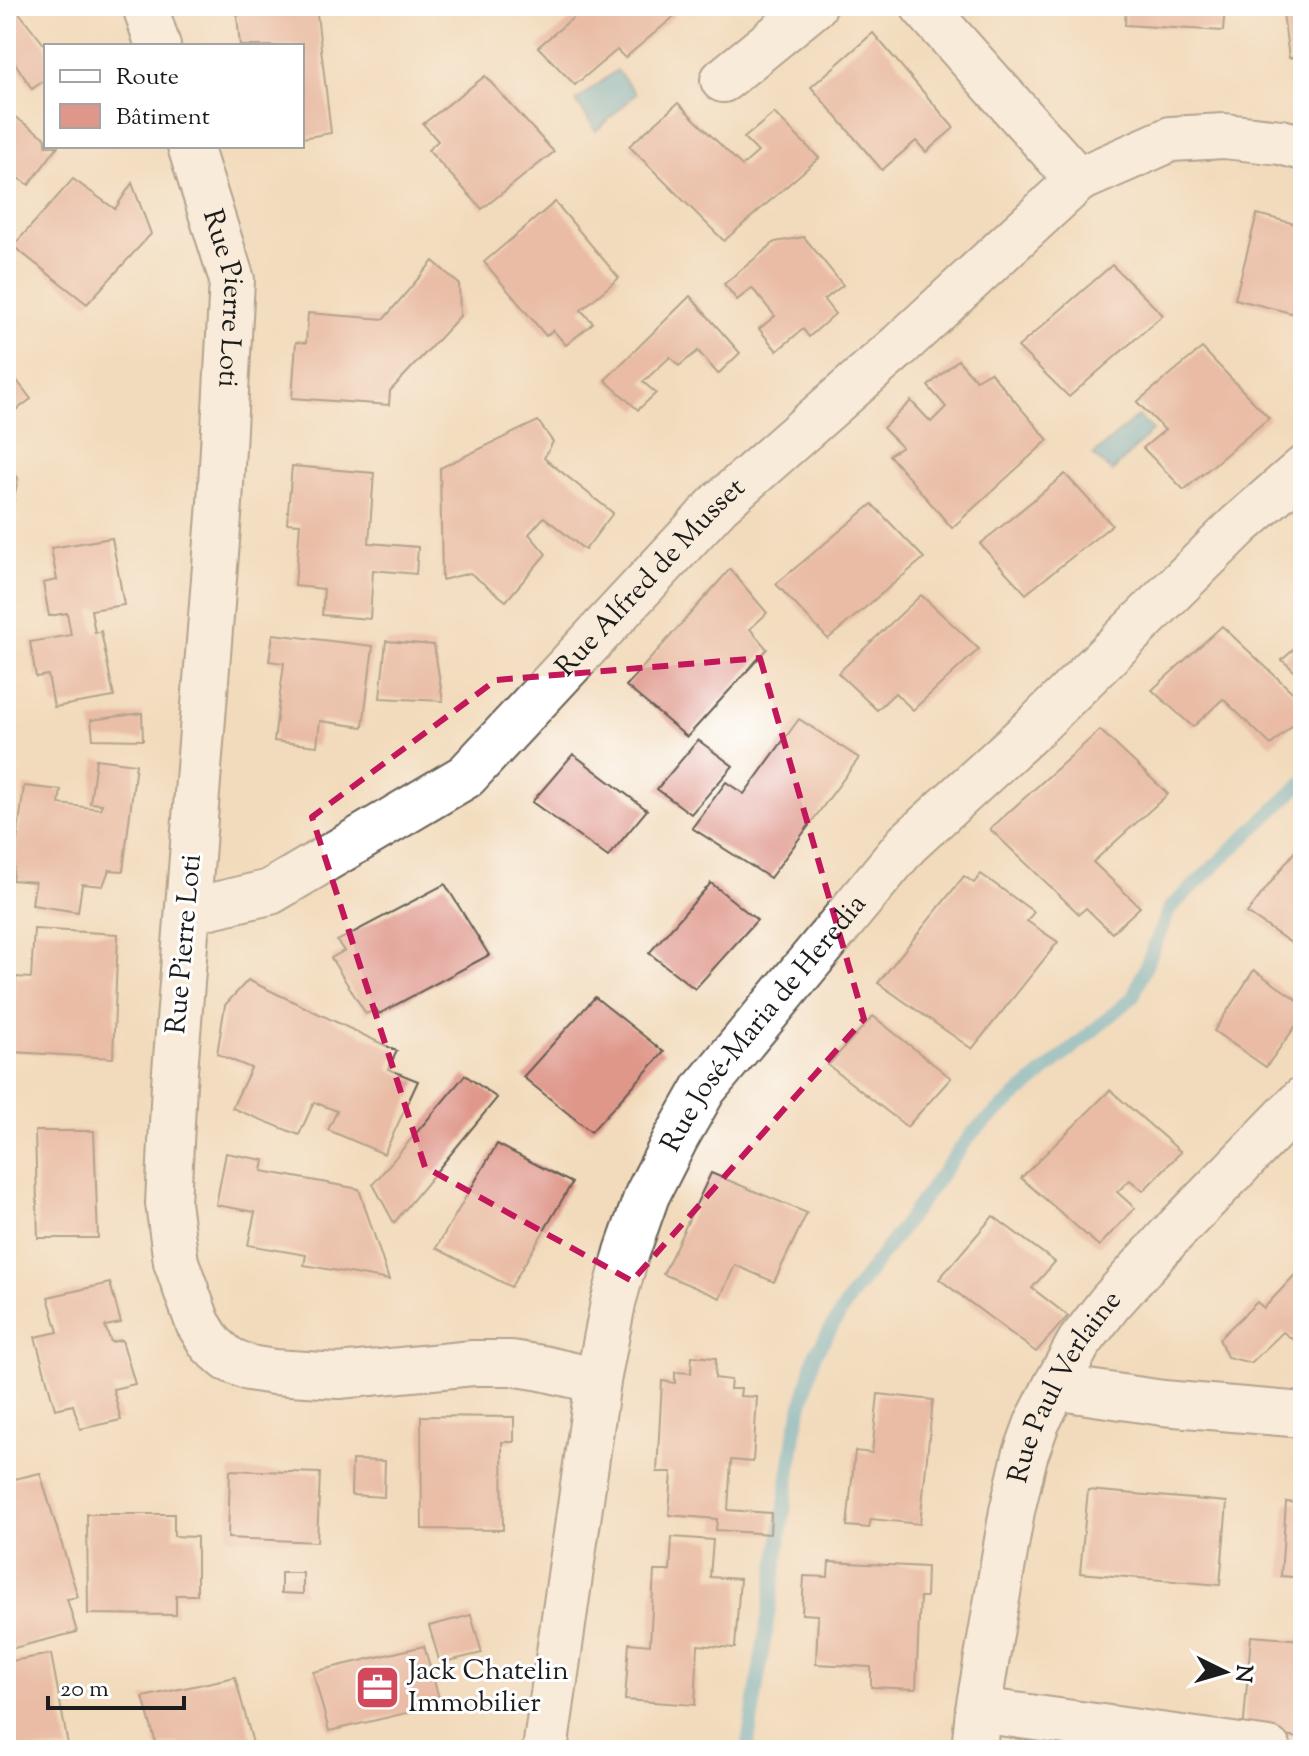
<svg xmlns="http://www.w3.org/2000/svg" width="1309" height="1756" font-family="'Sorts Mill Goudy',serif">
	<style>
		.water { fill: #4cabcb; stroke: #346474; stroke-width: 2 }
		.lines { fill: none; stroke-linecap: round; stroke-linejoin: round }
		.stream { stroke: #4cabcb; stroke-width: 14 }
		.building { fill: #df978a }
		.minor-casing { stroke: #675f54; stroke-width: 48 }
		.minor { stroke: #fff; stroke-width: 44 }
		.marked { fill: none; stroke: #c2185b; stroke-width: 6; stroke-dasharray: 16 10; stroke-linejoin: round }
		.labels { text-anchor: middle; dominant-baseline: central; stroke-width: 6; stroke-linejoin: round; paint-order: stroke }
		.street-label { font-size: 28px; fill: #1c1c1c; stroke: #fff }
		.poi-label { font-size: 28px; fill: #1c1c1c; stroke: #fff; text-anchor: start }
	</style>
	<rect width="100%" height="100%" fill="#fff"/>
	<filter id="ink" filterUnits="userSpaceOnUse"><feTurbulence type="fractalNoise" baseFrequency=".0125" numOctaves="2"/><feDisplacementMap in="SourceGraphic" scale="16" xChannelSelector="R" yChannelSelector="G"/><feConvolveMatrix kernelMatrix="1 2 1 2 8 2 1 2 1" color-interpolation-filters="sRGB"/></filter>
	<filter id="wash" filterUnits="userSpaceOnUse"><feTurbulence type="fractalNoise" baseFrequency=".006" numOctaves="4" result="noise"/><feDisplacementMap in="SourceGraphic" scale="32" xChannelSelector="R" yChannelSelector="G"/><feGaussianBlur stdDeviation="1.8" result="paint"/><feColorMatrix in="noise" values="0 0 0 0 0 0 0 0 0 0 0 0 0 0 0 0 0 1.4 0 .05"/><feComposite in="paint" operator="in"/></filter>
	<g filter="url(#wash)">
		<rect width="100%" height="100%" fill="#f2dbbc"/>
		<!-- water -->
		<g class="water">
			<polygon points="617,70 636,94 596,131 576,101"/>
			<polygon points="1138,416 1153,430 1112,472 1093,455"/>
		</g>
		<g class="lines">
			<!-- stream -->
			<polyline class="stream" points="747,1750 775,1573 796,1428 815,1354 852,1295 972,1133 1133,997 1170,908 1303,782"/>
		</g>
		<g id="blocks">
			<!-- building -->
			<g class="building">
				<polygon points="295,6 316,6 331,133 302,138 302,46 240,46 237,15"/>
				<polygon points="587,6 667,6 676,15 625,58 617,50 575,85 538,47"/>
				<polygon points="1126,6 1225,6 1223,31 1125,25"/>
				<polygon points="1282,6 1303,6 1303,56 1289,58"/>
				<polygon points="17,10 46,47 46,79 32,89 6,49 6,16"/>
				<polygon points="873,33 954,128 926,152 916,141 882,170 811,87"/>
				<polygon points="485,76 554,152 482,209 428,150 438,141 423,124"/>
				<polygon points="678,103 742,166 758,152 744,138 774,113 819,158 724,241 629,146"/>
				<polygon points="6,111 46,138 46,146 58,146 29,185 16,177 6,191"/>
				<polygon points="73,179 115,209 132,183 151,234 87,304 13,246"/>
				<polygon points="555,202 619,278 581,310 593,323 566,345 553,330 546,336 484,262"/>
				<polygon points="1257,214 1303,226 1303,316 1235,299"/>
				<polygon points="804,237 843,285 824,300 835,314 809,337 803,329 777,351 759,329 775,316 752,288 737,300 724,284 775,242"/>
				<polygon points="433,261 459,284 460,316 390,391 389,405 292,398 296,342 306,343 308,313 384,319"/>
				<polygon points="1112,265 1163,315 1069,397 1018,347"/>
				<polygon points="690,296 740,353 718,374 698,351 679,366 670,357 643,382 656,393 638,410 605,380"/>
				<polygon points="1202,348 1269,418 1184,490 1143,448 1165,430 1137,402"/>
				<polygon points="958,360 976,380 990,372 1048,440 952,528 889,455 902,447 883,428 911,401 931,422 946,407 928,386"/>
				<polygon points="15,378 31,399 8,416 6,414 6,384"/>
				<polygon points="538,421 553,442 544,458 613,513 585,550 544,517 529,534 546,554 506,601 470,573 442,580 440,468"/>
				<polygon points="6,462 18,478 7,533 6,532"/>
				<polygon points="292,466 374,473 369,543 418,547 416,574 373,570 370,619 322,615 324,589 295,586 300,524 287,523"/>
				<polygon points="1065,474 1112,525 1026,594 980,544"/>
				<polygon points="872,504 924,558 828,639 776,584"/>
				<polygon points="112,538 124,605 91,610 95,633 101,631 114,697 54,707 48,675 36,677 30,642 71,635 67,613 49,616 43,583 57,580 51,548"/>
				<polygon points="730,569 767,613 750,629 767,649 687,737 626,686"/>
				<polygon points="921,595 979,649 913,710 895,693 877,710 838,673"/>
				<polygon points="1222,626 1303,702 1303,716 1271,745 1223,699 1193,727 1152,690"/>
				<polygon points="273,634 373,646 363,727 320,721 317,746 274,741 284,663 269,661"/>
				<polygon points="386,641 434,645 443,701 380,698"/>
				<polygon points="1303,641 1303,679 1282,660"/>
				<polygon points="142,713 143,740 93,739 91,720"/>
				<polygon points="799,719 859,758 770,878 692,828 726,782 744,794"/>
				<polygon points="1100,730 1168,794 1093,862 1140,907 1112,933 1086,908 1079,914 990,829"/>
				<polygon points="698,740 733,766 691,814 657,789"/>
				<polygon points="573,754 647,810 608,857 532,802"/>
				<polygon points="96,759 136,764 123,871 109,870 103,886 82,884 78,912 32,905 35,882 12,880 24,786 61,790 59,804 100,809 102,804 90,803"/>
				<polygon points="1303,841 1303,951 1247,913"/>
				<polygon points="981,874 1034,912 1027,921 1058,942 972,1049 878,983 964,876 974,883"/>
				<polygon points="711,883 757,920 695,989 649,953"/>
				<polygon points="445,884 489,955 379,1014 376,1009 366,1014 331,958 344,951 337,941"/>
				<polygon points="34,929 118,934 113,1058 12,1052 16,977 31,978"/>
				<polygon points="1254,970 1303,1004 1303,1016 1266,1067 1214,1031"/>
				<polygon points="248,980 397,1051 388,1069 418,1081 384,1154 328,1130 337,1111 314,1102 299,1135 232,1108 251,1068 217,1054 225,1005"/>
				<polygon points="595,997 664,1052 591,1132 523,1077"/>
				<polygon points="873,1016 951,1078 907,1127 828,1065"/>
				<polygon points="465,1075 497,1098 394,1223 373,1184"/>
				<polygon points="1110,1090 1181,1152 1143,1191 1130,1180 1117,1192 1135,1208 1099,1246 1021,1178"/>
				<polygon points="35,1131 94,1131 98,1238 38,1238"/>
				<polygon points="497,1144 572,1183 511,1287 436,1248"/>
				<polygon points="226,1153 264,1160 262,1171 359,1189 389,1280 304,1265 306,1255 248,1245 255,1212 216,1205"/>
				<polygon points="711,1173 807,1213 774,1282 735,1265 720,1298 663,1274"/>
				<polygon points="1299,1210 1303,1211 1303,1257 1300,1257"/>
				<polygon points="993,1216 1055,1262 1032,1288 1068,1316 1036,1352 939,1279"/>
				<polygon points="1303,1266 1303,1347 1283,1332 1251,1363 1227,1357 1219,1339 1257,1302 1264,1308"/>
				<polygon points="110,1283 121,1323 105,1326 111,1342 122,1340 135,1384 113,1389 121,1420 80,1429 73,1405 55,1409 35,1337 58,1332 48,1297"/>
				<polygon points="692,1356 716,1358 715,1378 731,1380 730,1389 741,1389 740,1396 757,1397 753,1462 731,1460 728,1510 771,1513 770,1534 716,1530 717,1519 669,1515 672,1472 657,1472 662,1381 675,1383 675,1372 691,1373"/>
				<polygon points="878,1394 933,1400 920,1524 871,1519 869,1528 847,1526 855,1451 872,1453"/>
				<polygon points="421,1416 514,1417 514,1442 502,1442 503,1530 422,1529"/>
				<polygon points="352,1460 385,1461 384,1497 351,1495"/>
				<polygon points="230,1470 320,1473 317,1542 228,1538"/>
				<polygon points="40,1473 78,1597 67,1599 77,1632 6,1650 6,1528 9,1527 6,1518 6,1481"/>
				<polygon points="1088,1490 1227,1502 1220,1585 1080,1573"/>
				<polygon points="1286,1502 1303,1503 1303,1578 1281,1576"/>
				<polygon points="87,1514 174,1514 174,1536 197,1537 197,1595 176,1595 176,1615 88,1614"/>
				<polygon points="672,1537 713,1540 710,1577 740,1579 735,1648 698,1645 695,1705 625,1700 629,1643 650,1645 654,1571 670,1571"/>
				<polygon points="829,1562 927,1567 926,1597 920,1597 916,1689 871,1687 871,1667 816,1664 818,1615 802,1614 804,1576 828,1577"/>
				<polygon points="281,1573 303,1573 303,1594 281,1593"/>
				<polygon points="471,1615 482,1653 440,1663 429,1626"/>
				<polygon points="1251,1636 1303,1640 1303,1738 1243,1733"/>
				<polygon points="424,1646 441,1705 329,1731 313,1672"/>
				<polygon points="51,1654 69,1750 6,1750 6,1662"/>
				<polygon points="235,1677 254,1747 242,1750 180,1750 178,1743 157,1747 143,1697"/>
			</g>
		</g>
	</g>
	<g filter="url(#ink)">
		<use href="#blocks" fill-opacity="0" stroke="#675f54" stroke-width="2"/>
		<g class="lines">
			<defs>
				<g id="minor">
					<polyline points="145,6 158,46"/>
					<polyline points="923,6 1078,180"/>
					<polyline points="723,80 814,6"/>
					<path id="s1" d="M190 146 232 280 220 503 174 1084 168 1203 176 1262 198 1323 211 1344 228 1359 249 1368 274 1372 339 1376 473 1363H511L542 1368 598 1381"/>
					<path id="s2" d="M189 911 270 892 466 776 719 504 900 345 1078 180 1171 139 1224 136 1281 142 1303 148"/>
					<polyline points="1056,1385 1074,1390 1163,1403 1303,1415"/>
					<polyline points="978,1710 1269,1750"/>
					<path id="s3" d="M545 1750 598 1381 613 1303 627 1252 647 1195 675 1140 704 1089 907 844 1038 724 1239 525 1303 469"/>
					<path id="s4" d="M974 1750 978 1710 1012 1511 1025 1456 1037 1423 1056 1385 1079 1343 1109 1304 1169 1237 1303 1099"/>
				</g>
			</defs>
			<!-- minor casing -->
			<use href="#minor" class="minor-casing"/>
			<!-- minor -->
			<use href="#minor" class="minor"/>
		</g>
	</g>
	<!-- marked area -->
	<path d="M0 0H1309V1756H0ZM760 658 864 1019 632 1281 425 1167 312 817 496 680Z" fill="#f2dbbc" fill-opacity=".55" fill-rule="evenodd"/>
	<path class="marked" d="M760 658 864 1019 632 1281 425 1167 312 817 496 680Z"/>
	<!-- icons -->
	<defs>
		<symbol id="office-square" viewBox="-11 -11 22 22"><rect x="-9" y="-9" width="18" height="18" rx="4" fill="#d1495b" stroke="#fff"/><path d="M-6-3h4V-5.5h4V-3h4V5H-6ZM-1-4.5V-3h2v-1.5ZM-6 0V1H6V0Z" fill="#fff"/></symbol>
	</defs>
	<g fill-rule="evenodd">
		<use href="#office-square" x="352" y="1662" width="51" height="51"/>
	</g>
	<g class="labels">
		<!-- street labels -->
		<g class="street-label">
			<text stroke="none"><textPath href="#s1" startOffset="158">Rue Pierre Loti</textPath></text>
			<text stroke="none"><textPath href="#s2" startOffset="582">Rue Alfred de Musset</textPath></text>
			<text transform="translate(185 944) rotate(-85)">Rue Pierre Loti</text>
			<text stroke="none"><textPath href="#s3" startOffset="774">Rue José-Maria de Heredia</textPath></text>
			<text stroke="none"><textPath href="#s4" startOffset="378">Rue Paul Verlaine</textPath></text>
		</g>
		<!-- poi labels -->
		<g class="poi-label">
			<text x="408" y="1672">Jack Chatelin<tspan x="408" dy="32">Immobilier</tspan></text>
		</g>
	</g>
	<!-- margin -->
	<rect width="1309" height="1756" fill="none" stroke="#fff" stroke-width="32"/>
	<!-- legend -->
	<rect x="44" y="44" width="260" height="104" fill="#ffffff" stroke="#a4a4a4" stroke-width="2"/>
	<rect x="60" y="70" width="40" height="12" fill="#ffffff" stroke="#a4a4a4" stroke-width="2"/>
	<text x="116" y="84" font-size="24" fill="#1c1c1c">Route</text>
	<rect x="60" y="104" width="40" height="24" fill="#df978a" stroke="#a4a4a4" stroke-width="2"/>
	<text x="116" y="124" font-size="24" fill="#1c1c1c">Bâtiment</text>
	<!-- north arrow -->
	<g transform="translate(1225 1672) rotate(95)" stroke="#ffffff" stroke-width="6" paint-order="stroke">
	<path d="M0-6L14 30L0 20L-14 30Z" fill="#1c1c1c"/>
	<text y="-12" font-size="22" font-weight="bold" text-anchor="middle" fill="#1c1c1c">N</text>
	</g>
	<!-- scale -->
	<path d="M48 1696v12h136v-12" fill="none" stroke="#1c1c1c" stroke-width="4"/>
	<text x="60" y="1696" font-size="24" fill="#1c1c1c" stroke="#ffffff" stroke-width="6" paint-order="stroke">20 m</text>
</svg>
